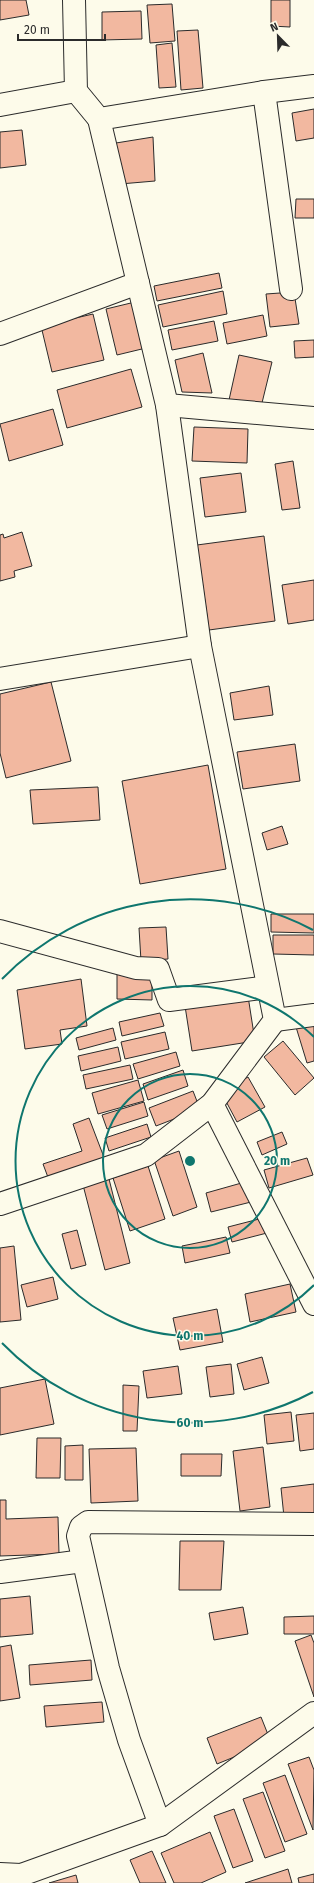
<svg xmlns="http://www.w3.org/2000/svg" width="314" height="1883" font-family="'Fira Sans',sans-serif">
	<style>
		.building { fill: #f2b8a0; stroke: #2b2b2b }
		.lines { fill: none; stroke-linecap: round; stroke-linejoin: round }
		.minor-casing { stroke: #2b2b2b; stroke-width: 24 }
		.minor { stroke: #fdfbea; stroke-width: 22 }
		.ring { fill: none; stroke: #0f766e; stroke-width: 2 }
		.centre { fill: #0f766e; stroke: #fdfbea; stroke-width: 2 }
		.ring-label { font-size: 12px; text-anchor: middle; font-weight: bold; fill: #0f766e; stroke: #fdfbea; stroke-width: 3; stroke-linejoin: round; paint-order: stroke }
	</style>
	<rect width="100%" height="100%" fill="#fdfbea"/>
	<!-- building -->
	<g class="building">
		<polygon points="0,0 26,0 29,15 0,20"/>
		<polygon points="271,0 290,0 290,27 271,26"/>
		<polygon points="172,4 175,41 150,43 147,5"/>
		<polygon points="141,11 142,39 102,40 102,12"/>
		<polygon points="198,30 203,88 181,90 177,31"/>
		<polygon points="172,43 176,87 159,88 156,45"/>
		<polygon points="314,109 314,138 296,141 292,113"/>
		<polygon points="22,130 26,165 0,168 0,132"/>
		<polygon points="153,137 155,181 120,184 116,143"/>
		<polygon points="296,199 314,199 314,218 295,218"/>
		<polygon points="219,273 222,288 157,301 154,286"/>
		<polygon points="223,291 227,314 163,327 158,305"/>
		<polygon points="294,292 299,324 270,327 266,294"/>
		<polygon points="135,302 146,348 117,355 106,309"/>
		<polygon points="93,314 104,360 52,372 41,326"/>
		<polygon points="263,315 267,336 227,344 223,323"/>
		<polygon points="214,321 218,341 172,350 168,330"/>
		<polygon points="314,340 314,357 295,358 294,341"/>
		<polygon points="203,353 212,393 182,392 175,360"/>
		<polygon points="239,355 272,362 261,407 229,400"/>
		<polygon points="131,369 142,407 67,428 57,390"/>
		<polygon points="53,409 63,445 9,461 0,424"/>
		<polygon points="194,427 248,429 247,463 192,461"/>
		<polygon points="293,461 300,508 282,510 275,464"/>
		<polygon points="241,473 246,512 205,517 200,478"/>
		<polygon points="22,532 32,566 14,571 15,577 0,581 0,535 3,534 4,538"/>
		<polygon points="264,536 275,621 209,630 197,545"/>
		<polygon points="314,580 314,620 288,624 282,585"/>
		<polygon points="51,682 71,761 6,778 0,753 0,694"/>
		<polygon points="269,686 273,715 234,720 230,693"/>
		<polygon points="295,744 300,781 243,789 237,752"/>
		<polygon points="208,765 226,869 140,884 122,781"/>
		<polygon points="98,787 100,820 33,824 30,790"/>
		<polygon points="282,826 288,844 267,850 262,833"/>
		<polygon points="271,914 314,914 314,933 271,932"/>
		<polygon points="166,927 168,959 141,961 139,928"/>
		<polygon points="273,935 314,935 314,955 273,954"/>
		<polygon points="117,973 152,973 152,1000 117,999"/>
		<polygon points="81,979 87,1026 60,1030 62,1044 25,1049 17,990"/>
		<polygon points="248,996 255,1041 192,1051 185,1006"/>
		<polygon points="160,1013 164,1026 122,1036 119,1022"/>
		<polygon points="314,1021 314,1061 307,1063 296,1027"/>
		<polygon points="113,1028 116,1040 79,1050 76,1038"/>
		<polygon points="165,1032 169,1049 125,1059 121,1042"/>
		<polygon points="283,1041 314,1078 295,1095 264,1057"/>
		<polygon points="118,1047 121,1061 81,1071 78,1056"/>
		<polygon points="176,1052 180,1066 138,1079 133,1064"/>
		<polygon points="130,1065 133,1079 86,1089 83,1075"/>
		<polygon points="183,1070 188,1086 148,1100 143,1084"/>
		<polygon points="248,1077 265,1107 237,1122 221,1092"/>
		<polygon points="138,1080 144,1101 98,1114 92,1093"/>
		<polygon points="193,1091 200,1109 156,1126 149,1108"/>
		<polygon points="144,1102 148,1116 107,1129 102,1115"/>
		<polygon points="89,1118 105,1160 49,1180 43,1164 82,1151 73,1124"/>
		<polygon points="147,1124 151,1137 109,1151 105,1138"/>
		<polygon points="282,1132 287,1144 262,1155 257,1142"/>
		<polygon points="179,1151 197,1207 173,1216 154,1160"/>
		<polygon points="307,1158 313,1175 269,1188 264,1170"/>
		<polygon points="148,1166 165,1219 130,1231 113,1178"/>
		<polygon points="109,1179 130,1263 105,1270 83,1185"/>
		<polygon points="245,1182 251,1202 211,1212 206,1193"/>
		<polygon points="263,1218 267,1233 232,1242 228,1227"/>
		<polygon points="77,1230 86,1265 71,1269 62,1234"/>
		<polygon points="226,1237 230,1253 185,1263 182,1246"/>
		<polygon points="14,1246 21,1320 0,1322 0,1248"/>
		<polygon points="53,1277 58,1299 27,1307 21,1285"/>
		<polygon points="290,1284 296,1312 250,1322 245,1294"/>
		<polygon points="217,1309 223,1342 180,1350 173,1318"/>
		<polygon points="262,1357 269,1383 244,1390 237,1364"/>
		<polygon points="231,1364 234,1394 210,1397 206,1367"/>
		<polygon points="178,1366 182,1394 147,1398 143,1371"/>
		<polygon points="45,1379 54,1424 0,1435 0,1388"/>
		<polygon points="123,1385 139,1386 137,1431 123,1431"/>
		<polygon points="291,1412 294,1441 267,1444 264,1415"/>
		<polygon points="314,1413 314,1449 300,1451 296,1415"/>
		<polygon points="37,1438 61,1438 60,1478 36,1478"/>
		<polygon points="83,1445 83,1480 65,1480 65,1446"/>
		<polygon points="263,1447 270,1507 240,1511 233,1451"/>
		<polygon points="136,1448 138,1501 91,1503 89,1449"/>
		<polygon points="181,1454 222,1454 221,1476 181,1476"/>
		<polygon points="314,1484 314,1513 284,1517 281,1488"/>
		<polygon points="0,1500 6,1500 6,1519 58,1517 59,1554 0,1556"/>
		<polygon points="180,1541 224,1541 221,1590 179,1590"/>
		<polygon points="30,1596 33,1634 0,1637 0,1599"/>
		<polygon points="243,1607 248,1634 214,1640 209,1613"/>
		<polygon points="314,1616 314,1634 284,1634 284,1617"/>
		<polygon points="311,1635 314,1643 314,1697 295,1641"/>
		<polygon points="11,1645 20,1698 0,1701 0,1647"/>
		<polygon points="91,1660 92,1680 30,1685 29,1665"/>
		<polygon points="102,1702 104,1722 46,1727 44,1706"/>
		<polygon points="261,1717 271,1742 217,1764 207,1738"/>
		<polygon points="309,1757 314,1770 313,1830 288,1764"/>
		<polygon points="285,1775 307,1834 285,1842 263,1783"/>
		<polygon points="263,1792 285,1851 265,1858 243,1799"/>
		<polygon points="234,1809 253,1861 233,1868 214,1816"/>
		<polygon points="210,1832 226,1872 201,1883 174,1883 161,1853"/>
		<polygon points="152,1851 166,1883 140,1883 130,1860"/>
		<polygon points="288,1869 292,1883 245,1883"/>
		<polygon points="314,1874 314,1883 299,1883 298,1878"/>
		<polygon points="76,1875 78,1883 49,1883"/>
	</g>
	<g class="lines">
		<defs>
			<g id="minor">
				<polyline points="74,0 76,91 99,119 264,92 314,86"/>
				<polyline points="264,92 291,289"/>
				<polyline points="0,105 76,91"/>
				<polyline points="0,334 138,283"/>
				<polyline points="167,405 314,418"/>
				<polyline points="0,679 200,646"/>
				<polyline points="0,931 136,968 158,969 169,1000 268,987"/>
				<polyline points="275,1020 314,1015"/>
				<polyline points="212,1104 314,1304"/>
				<polyline points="0,1204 146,1155 212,1104 275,1020 200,646 167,405 99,119"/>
				<polyline points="0,1572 83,1561"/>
				<polyline points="160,1825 129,1740 108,1668 78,1536 81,1527 88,1522 314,1524"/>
				<polyline points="0,1874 21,1875 160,1825 314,1713"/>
			</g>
		</defs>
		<!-- minor casing -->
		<use href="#minor" class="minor-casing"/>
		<!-- minor -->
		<use href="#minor" class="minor"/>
	</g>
	<!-- distance rings -->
	<g class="ring">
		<circle cx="190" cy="1161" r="87"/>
		<path d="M314 1285A175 175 0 1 1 314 1037"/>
		<path d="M313 1392A262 262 0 0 1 2 1343M2 979A262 262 0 0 1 313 930"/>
	</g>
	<circle cx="190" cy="1161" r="6" class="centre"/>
	<g class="ring-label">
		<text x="277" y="1165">20 m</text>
		<text x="190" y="1340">40 m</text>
		<text x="190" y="1427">60 m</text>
	</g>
	<!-- north arrow -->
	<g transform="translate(278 36) rotate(337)" stroke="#fdfbea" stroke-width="3" paint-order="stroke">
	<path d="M0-3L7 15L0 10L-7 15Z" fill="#2b2b2b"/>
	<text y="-6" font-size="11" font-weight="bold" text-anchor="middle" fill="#2b2b2b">N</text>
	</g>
	<!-- scale -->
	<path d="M18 34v6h87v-6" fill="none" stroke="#2b2b2b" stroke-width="2"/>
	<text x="24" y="34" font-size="12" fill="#2b2b2b" stroke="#fdfbea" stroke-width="3" paint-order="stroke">20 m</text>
</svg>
